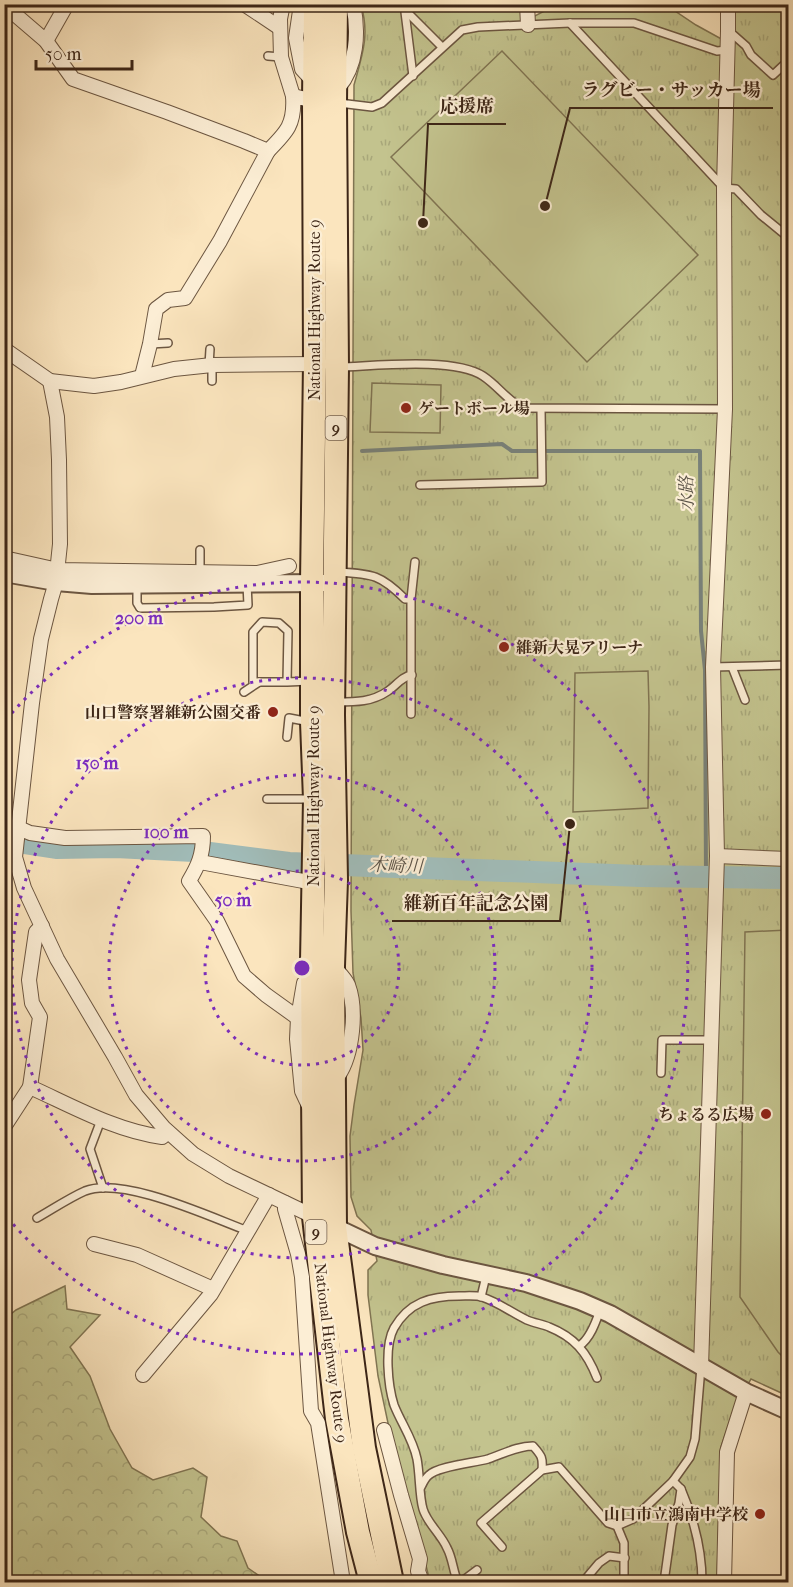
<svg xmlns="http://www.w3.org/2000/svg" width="793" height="1587" font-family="'IM FELL French Canon','Noto Serif JP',serif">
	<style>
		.forest { fill: url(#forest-crowns); stroke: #807452; stroke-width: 1.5 }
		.park { fill: url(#park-tufts); stroke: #807452; stroke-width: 1.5 }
		.pitch { fill: #c3c38e; stroke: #807452; stroke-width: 1.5 }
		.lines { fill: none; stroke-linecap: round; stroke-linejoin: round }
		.stream { stroke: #798179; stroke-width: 4 }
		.river { stroke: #a1bdba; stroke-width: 22 }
		.service-casing { stroke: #6c5641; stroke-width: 10 }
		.minor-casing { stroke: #6c5641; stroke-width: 16 }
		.tertiary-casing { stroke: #6c5641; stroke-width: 20 }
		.trunk-casing { stroke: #3d2617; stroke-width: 26 }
		.service { stroke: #fceed5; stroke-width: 7 }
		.minor { stroke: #fceed5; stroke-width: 14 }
		.tertiary { stroke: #fceed5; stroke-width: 16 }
		.trunk { stroke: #fbe5be; stroke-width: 22 }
		.ring { fill: none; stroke: #7b2cbf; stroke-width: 3; stroke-dasharray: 3 6 }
		.poi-dot { fill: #8f2418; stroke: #fceed5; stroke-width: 2 }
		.labels { text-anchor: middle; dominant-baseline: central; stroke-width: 4.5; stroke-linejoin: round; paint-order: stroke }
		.shield { fill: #fceed5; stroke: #766250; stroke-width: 1.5 }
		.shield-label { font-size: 15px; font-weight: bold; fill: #3d2617 }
		.street-label { font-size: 16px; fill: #3d2617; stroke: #fceed5 }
		.poi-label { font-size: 16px; font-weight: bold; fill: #3d2617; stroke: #fceed5; text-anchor: end }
		.water-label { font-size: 18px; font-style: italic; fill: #5b5348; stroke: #fceed5 }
		.centre { fill: #7b2cbf; stroke: #fceed5; stroke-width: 3 }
		.ring-label { font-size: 18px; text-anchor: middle; font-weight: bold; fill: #7b2cbf; stroke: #fceed5; stroke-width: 4.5; stroke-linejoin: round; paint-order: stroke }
		.leader { fill: none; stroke: #3d2617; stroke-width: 2 }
		.callout-dot { fill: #3d2617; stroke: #fceed5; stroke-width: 2 }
		.callout-label { font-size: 18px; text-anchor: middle; font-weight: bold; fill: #3d2617; stroke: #fceed5; stroke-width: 4.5; stroke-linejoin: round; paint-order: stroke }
	</style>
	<defs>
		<pattern id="forest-crowns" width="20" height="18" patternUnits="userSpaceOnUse" patternTransform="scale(1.5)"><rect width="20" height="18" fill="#c3c38e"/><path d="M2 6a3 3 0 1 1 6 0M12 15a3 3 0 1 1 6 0" fill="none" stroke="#a8a77a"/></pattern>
		<pattern id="park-tufts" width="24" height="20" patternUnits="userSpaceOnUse" patternTransform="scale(1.5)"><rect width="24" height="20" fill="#c3c38e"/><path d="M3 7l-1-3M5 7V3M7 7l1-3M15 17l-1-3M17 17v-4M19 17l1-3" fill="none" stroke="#a8a77a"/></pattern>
	</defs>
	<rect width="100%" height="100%" fill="#fbe5be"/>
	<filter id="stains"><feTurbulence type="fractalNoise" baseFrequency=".00333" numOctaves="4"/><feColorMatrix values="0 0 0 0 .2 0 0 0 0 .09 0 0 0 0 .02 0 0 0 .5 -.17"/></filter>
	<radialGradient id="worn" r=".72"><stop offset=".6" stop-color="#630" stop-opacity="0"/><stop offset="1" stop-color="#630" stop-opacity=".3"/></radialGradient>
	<!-- forest -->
	<polygon class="forest" points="65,1286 67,1309 100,1315 70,1347 90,1376 110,1429 132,1468 153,1480 193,1468 207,1477 201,1517 221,1536 237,1541 248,1568 268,1582 5,1582 5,1319 16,1310"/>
	<!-- park -->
	<path class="park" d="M432 4 447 7 473 5 519 10 533 17 556 5H666L696 25 734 46 735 5H788V1396L751 1379 734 1409 721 1447 717 1582H430L417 1529 395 1456 378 1376 368 1295V1270L377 1261 371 1230 357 1216 351 1197 350 1136 354 1105 363 1050 361 1018 353 973 351 911 354 85C362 56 370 35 361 5Z"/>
	<!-- pitch -->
	<g class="pitch">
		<polygon points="502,51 698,255 587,362 391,157"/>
		<polygon points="372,383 441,385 440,433 370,432"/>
		<polygon points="648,671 649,707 648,808 573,812 575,673"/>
		<polygon points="788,930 788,1362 778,1352 740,1297 745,932"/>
	</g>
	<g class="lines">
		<!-- stream -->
		<polyline class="stream" points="362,451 502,444 512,451 700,451 701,631 705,670 706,877"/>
		<!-- river -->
		<polyline class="river" points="4,840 56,848 116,847 194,851 289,863 640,876 788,878"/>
		<defs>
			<g id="service">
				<polyline points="399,4 442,47"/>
				<polyline points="405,12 413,76"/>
				<polyline points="570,23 724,188 736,189 761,215 788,237"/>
				<polyline points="729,31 746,46 751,55 773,75 788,61"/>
				<polyline points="268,56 281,57"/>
				<polyline points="339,103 372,107 382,103 462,30 478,27 570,23 634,23 717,51 728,50"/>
				<polyline points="150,344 168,343"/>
				<polyline points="212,365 212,381"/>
				<polyline points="209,366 210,349"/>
				<path d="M340 367C375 366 454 357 483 376 497 385 507 400 522 408L725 409"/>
				<polyline points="420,485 542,482 541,409"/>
				<path d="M339 572C373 574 381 575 405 599H411"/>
				<polyline points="200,575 200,550"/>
				<polyline points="137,584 137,603 140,608 214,607 248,605 247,584"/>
				<polyline points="713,667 788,665"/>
				<polyline points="732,667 745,700"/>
				<polyline points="287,682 288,631 279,623 262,622 253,632 253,682 287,682 310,681"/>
				<polyline points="244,692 259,682"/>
				<path d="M337 702C356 702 372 702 388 691 396 686 402 676 412 675"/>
				<polyline points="411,714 411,599 415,562"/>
				<polyline points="287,737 289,718 310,722"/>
				<polyline points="267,799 313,799"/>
				<polyline points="661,1073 662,1040 711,1040"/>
				<polyline points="101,1120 90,1149 103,1188"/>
				<path d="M37 1218C53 1209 69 1198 85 1191 123 1176 210 1217 248 1231"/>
				<polyline points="481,1297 486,1276"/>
				<path d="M579 1346C590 1339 596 1322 600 1310"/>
				<path d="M421 1487C423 1483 425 1478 429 1475 439 1466 473 1463 488 1459 503 1454 517 1446 533 1446 542 1456 543 1458 542 1470"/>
				<path d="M681 1489C694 1519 702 1550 702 1582"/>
				<polyline points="617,1526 624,1543 624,1582"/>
				<polyline points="502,1547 481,1523 542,1470 559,1467 608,1523 617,1526 633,1519 650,1503 673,1481 690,1457 695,1439 701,1367"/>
				<path d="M458 1582C453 1572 453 1559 447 1548 441 1534 427 1523 423 1509 419 1495 420 1475 417 1459 413 1439 401 1423 394 1405 388 1386 384 1346 394 1328 409 1302 431 1296 459 1296 467 1296 475 1295 482 1297 498 1302 512 1313 527 1320 534 1323 542 1324 549 1327 574 1337 587 1352 597 1378"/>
				<polyline points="461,1582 477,1570"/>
				<polyline points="583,1582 599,1563 609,1556 625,1558"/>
				<polyline points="664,1582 672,1525 679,1503 681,1489 673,1481"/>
			</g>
			<g id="minor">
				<polyline points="244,4 280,28"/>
				<polyline points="283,4 280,19 281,57 293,96"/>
				<polyline points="301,4 296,38 302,69 314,82"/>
				<polyline points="527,4 528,25"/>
				<path d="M4 5 46 41 73 79 167 112 244 141 268 151C287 132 295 124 293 96L319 102"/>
				<polyline points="46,41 67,4"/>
				<path d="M338 88C357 66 359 32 353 4"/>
				<polyline points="4,349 50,381 94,386 121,382 174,369 212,365 320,364"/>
				<polyline points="142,376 150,344 156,309 168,300 185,298 220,241 268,151"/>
				<polyline points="50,381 57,417 59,460 60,544 56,582 51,599 41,639 32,703 15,857 24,888 57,959 115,1057 136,1095 164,1128 193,1154 229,1176 319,1219"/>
				<polyline points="4,558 58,570 257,573 289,566"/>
				<path d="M4 826 19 828 30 833 65 838 203 836C203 855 198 866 189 881L217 921 244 976 266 995 298 1018"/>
				<polyline points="717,856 788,859"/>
				<polyline points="200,862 314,883"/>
				<path d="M42 926 36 932 29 980 32 1003 40 1017 30 1087C72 1106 116 1131 162 1137L168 1132"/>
				<path d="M333 966C338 972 345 978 348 985 357 1009 353 1054 338 1076"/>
				<polyline points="304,983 298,1018 297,1039 302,1091 310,1108"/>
				<polyline points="4,1127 30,1087"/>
				<polyline points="285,1203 285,1209 298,1254 302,1277 311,1411 318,1423 343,1582"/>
				<polyline points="94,1244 137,1255 213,1289"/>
				<polyline points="701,1367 717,856 713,667 725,409 724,188 728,31 728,4"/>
				<polyline points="143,1375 211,1294 269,1195"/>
				<polyline points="384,1430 401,1495 420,1559 418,1571 422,1582"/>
				<polyline points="724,1582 727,1452 746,1392"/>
			</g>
			<g id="tertiary">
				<polyline points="4,573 56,582 92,585 324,583"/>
				<polyline points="335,1227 375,1246 443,1265 526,1283 580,1301 610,1314 746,1392 788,1411"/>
			</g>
			<g id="trunk">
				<polyline points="315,4 314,101 315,363 312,583 312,722 315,799 312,961 314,1217 337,1419 358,1532 371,1582"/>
				<polyline points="336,4 335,103 337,367 333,715 336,880 333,966 335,1227 364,1448 392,1582"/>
			</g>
		</defs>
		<!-- service casing -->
		<use href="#service" class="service-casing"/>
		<!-- minor casing -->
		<use href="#minor" class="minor-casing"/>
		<!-- tertiary casing -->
		<use href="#tertiary" class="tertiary-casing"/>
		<!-- trunk casing -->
		<use href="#trunk" class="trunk-casing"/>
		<!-- service -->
		<use href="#service" class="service"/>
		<!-- minor -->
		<use href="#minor" class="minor"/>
		<!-- tertiary -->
		<use href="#tertiary" class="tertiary"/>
		<!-- trunk -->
		<use href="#trunk" class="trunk"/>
	</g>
	<!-- distance rings -->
	<g class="ring">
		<circle cx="302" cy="968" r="97"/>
		<circle cx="302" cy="968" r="193"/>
		<circle cx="302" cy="968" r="290"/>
		<path d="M6 720A386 386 0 1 1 6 1216"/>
	</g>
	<!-- markers -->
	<g class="poi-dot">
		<circle cx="406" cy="408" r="6"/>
		<circle cx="504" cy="647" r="6"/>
		<circle cx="273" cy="712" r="6"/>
		<circle cx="766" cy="1114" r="6"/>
		<circle cx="760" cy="1514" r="6"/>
	</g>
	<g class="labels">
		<!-- shield labels -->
		<g class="shield">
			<rect x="325.5" y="416" width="21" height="24" rx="4.5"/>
			<rect x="305.5" y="1220" width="21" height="24" rx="4.5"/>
		</g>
		<g class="shield-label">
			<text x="336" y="428">9</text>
			<text x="316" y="1232">9</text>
		</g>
		<!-- street labels -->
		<g class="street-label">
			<text transform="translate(314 310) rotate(-90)">National Highway Route 9</text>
			<text transform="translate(313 796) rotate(-90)">National Highway Route 9</text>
			<text transform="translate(331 1353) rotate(83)">National Highway Route 9</text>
		</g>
		<!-- poi labels -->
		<g class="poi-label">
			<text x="418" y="408" text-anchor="start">ゲートボール場</text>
			<text x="516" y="647" text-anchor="start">維新大晃アリーナ</text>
			<text x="261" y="712">山口警察署維新公園交番</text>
			<text x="754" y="1114">ちょるる広場</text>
			<text x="748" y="1514">山口市立鴻南中学校</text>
		</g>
		<!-- water labels -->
		<g class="water-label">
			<text transform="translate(687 494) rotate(-91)">水路</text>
			<text transform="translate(396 866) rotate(2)">木崎川</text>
		</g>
	</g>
	<circle cx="302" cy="968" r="9" class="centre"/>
	<g class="ring-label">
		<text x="139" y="624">200 m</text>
		<text x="97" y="769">150 m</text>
		<text x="166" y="838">100 m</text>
		<text x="233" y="906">50 m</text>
	</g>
	<!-- callouts -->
	<path class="leader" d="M545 206L570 108H773M423 223L428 124H506M570 824L560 921H392"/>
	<g class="callout-dot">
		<circle cx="545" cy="206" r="6"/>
		<circle cx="423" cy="223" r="6"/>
		<circle cx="570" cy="824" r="6"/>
	</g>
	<g class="callout-label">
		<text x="671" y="96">ラグビー・サッカー場</text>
		<text x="467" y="112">応援席</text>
		<text x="476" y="909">維新百年記念公園</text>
	</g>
	<!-- margin -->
	<rect width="793" height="1587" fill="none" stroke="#fbe5be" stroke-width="24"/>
	<rect x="6" y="6" width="781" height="1575" fill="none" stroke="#3d2617" stroke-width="3"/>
	<rect x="12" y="12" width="769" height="1563" fill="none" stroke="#3d2617" stroke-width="1.5"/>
	<!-- scale -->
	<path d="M36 60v9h96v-9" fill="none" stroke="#3d2617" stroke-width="3"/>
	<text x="45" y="60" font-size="18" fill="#3d2617" stroke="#fceed5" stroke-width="4.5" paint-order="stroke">50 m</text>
	<rect width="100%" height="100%" filter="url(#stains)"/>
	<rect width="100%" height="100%" fill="url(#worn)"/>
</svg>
